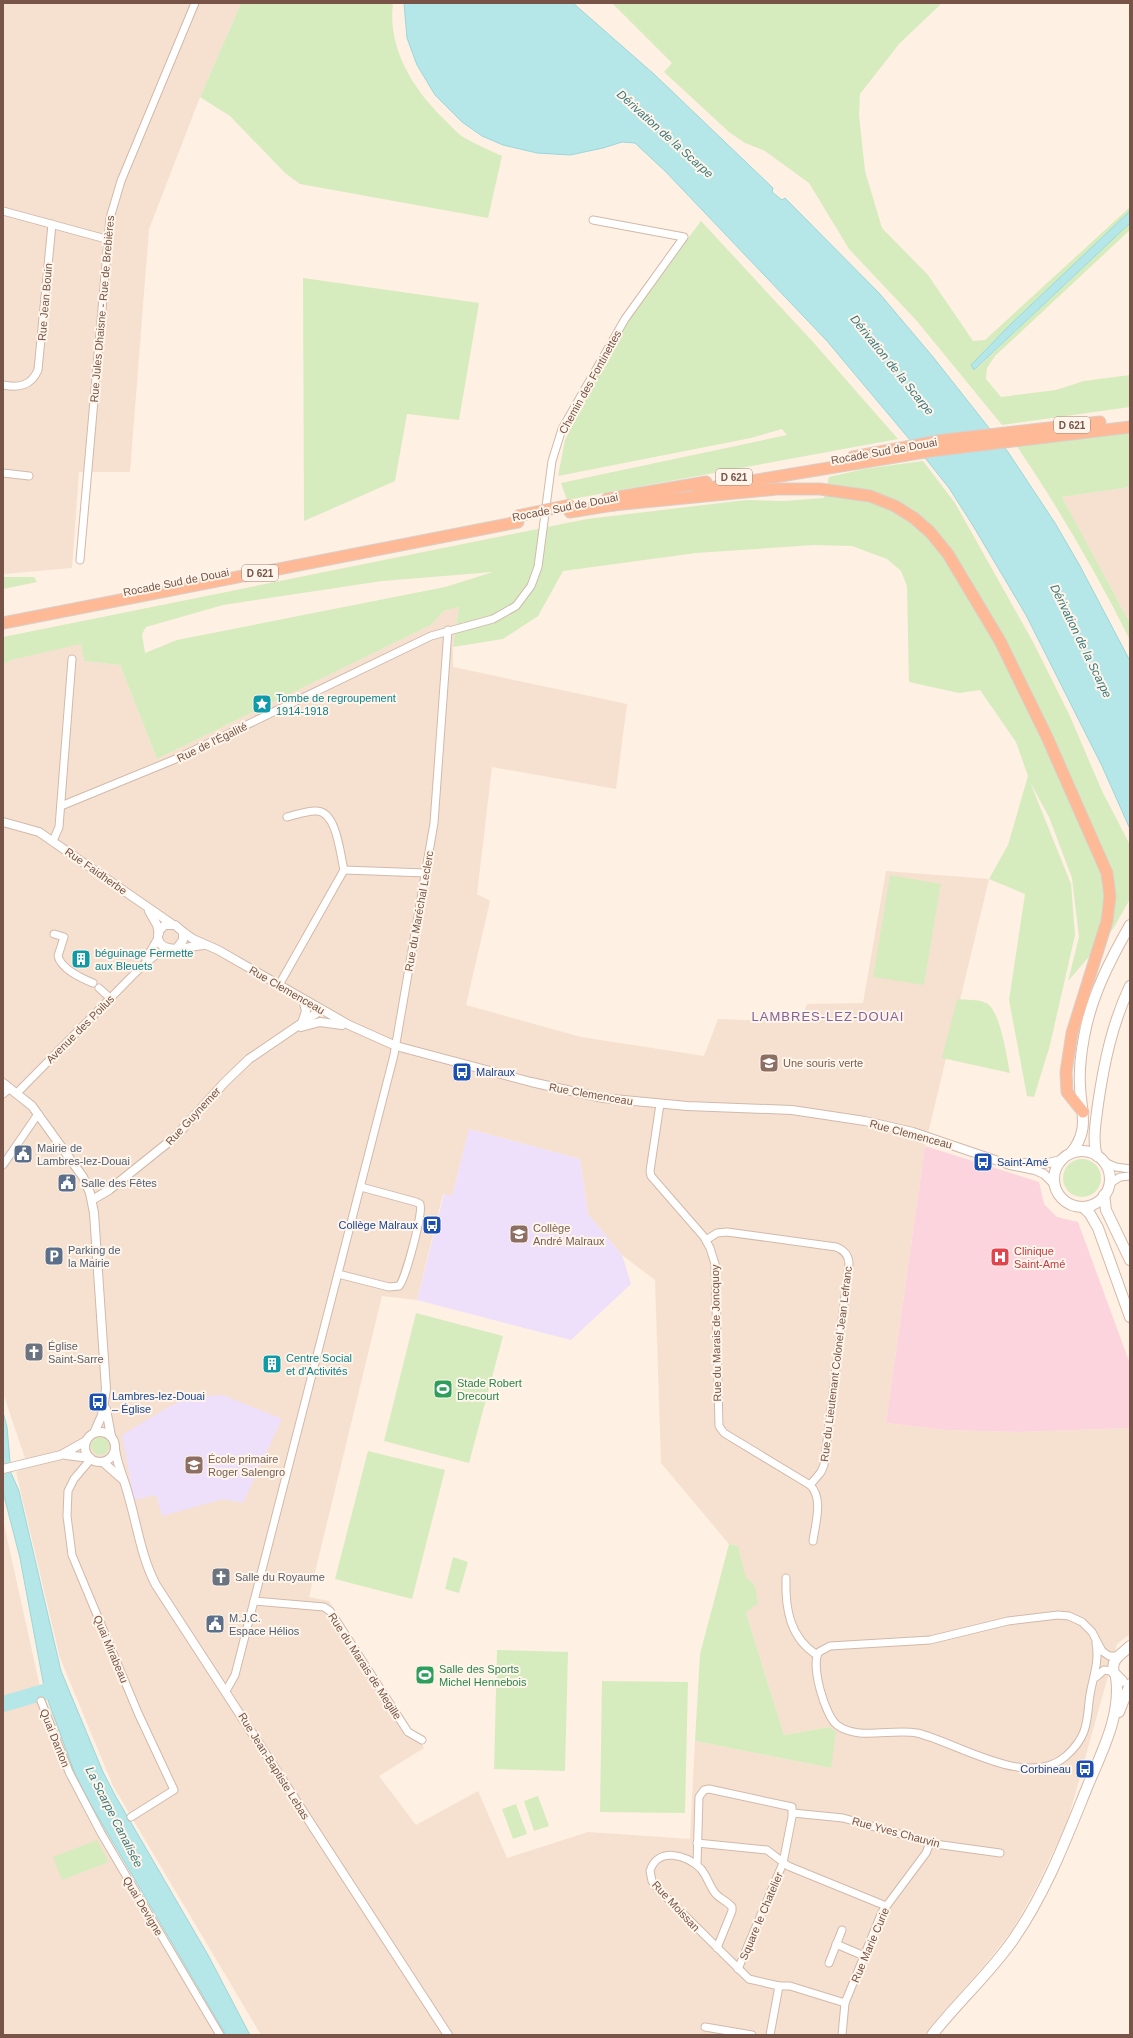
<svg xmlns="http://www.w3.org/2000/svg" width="1133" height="2038" font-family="Helvetica,sans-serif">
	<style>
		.residential { fill: #f6e1d0; fill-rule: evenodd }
		.education { fill: #eedffa }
		.medical { fill: #fcd4dd }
		.green { fill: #d6ecbf; fill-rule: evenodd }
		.water { fill: #b5e6e8; stroke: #9bd7db }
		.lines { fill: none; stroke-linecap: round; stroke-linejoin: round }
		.river { stroke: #b5e6e8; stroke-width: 16 }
		.minor-casing { stroke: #d2b9ab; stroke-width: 9 }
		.tertiary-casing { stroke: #d2b9ab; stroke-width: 10 }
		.secondary-casing { stroke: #d5b8a8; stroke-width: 12 }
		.trunk-casing { stroke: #d9cfcb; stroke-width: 13 }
		.minor { stroke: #fff; stroke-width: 7 }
		.tertiary { stroke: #fff; stroke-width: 8 }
		.secondary { stroke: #fff; stroke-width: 10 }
		.trunk { stroke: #feba96; stroke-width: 11 }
		.trunk-bridge-casing { stroke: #d9cfcb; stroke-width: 13; stroke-linecap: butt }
		.trunk-bridge { stroke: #feba96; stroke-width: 11 }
		.labels { text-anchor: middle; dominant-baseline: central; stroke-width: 4; stroke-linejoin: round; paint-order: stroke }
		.shield { fill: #fff5ea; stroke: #a08478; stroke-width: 1 }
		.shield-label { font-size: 10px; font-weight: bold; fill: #775447 }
		.street-label { font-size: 11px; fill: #775447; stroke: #fff5ea }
		.culture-label { font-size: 11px; fill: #0d838f; stroke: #fff5ea; text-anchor: start }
		.education-label { font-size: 11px; fill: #785e54; stroke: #fff5ea; text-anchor: start }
		.transit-label { font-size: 11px; fill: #164399; stroke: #fff5ea; text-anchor: start }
		.service-label { font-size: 11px; fill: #4e5e75; stroke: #fff5ea; text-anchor: start }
		.health-label { font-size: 11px; fill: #be3a42; stroke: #fff5ea; text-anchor: start }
		.worship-label { font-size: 11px; fill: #5b616d; stroke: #fff5ea; text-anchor: start }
		.leisure-label { font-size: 11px; fill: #27864d; stroke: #fff5ea; text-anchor: start }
		.water-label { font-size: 12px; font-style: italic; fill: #3a787e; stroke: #fff5ea }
		.quarter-label { font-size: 13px; letter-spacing: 1px; fill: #83629b; stroke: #fff5ea }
	</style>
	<rect width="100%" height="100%" fill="#fef0e2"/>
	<!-- residential -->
	<g class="residential">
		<polygon points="3,3 241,3 200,97 149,229 130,472 79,472 72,568 3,574"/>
		<polygon points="1130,487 1130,623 1062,497"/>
		<path d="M459 607 453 647V667L627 704 616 789 492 767 477 894 490 901 466 1005 581 1037 704 1056 718 1019 801 1022 807 1004 863 1003 886 871 989 879 925 1146 886 1423 946 1430 1020 1432 1130 1428V1634L1117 1644 1067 1823 1038 1884 1012 1931 982 1968 924 2035H261L113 1786 60 1658 16 1472 28 1467 3 1393V665L11 660 81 643 84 661 120 665 157 759 431 625 444 611ZM469 1129 580 1159 588 1214 622 1255 655 1280 661 1463 729 1544 738 1546 746 1578 755 1586 746 1613 784 1735 829 1727 831 1768 695 1741 690 1839 588 1832 507 1858 478 1791 416 1825 379 1776 424 1748 329 1601 309 1597 382 1296 417 1300 443 1194 452 1196Z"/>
		<polygon points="3,1520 40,1687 60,1729 76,1774 120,1857 226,2035 3,2035"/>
	</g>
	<!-- education -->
	<g class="education">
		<polygon points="469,1129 580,1159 588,1214 622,1255 631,1284 571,1340 417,1300 444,1194 452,1196"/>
		<polygon points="223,1395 282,1419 243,1503 223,1499 162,1516 156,1495 134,1500 122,1435 170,1406 189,1398 200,1402 203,1396"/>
	</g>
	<!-- medical -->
	<polygon class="medical" points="925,1146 1039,1182 1044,1204 1057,1217 1078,1222 1130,1364 1130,1428 1020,1432 946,1430 886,1423"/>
	<!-- green -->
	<g class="green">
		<path d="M241 3H393C387 50 415 92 447 122 452 127 457 133 463 137 475 144 489 150 502 156L488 218 300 184 285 173 230 116 200 97Z"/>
		<polygon points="612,3 942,3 899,44 860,94 859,115 865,171 882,228 928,275 973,341 985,340 1130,207 1130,211 1010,325 971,365 975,370 1130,223 1130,230 995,356 987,368 986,379 1001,397 1056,390 1084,381 1130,375 1130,407 1002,425 916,320 849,249 809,183 765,151 745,143 729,132 664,72 672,63"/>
		<polygon points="701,221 813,342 898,439 567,500 561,483 787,435 782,429 751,438 558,476 565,440 613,344 641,296 644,297"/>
		<polygon points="303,278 479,303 459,420 407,414 395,481 304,521"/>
		<path d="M1130 431V487L1062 497 1130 623V640C1096 572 1058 507 1016 445Z"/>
		<path d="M923 461 955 503 1033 642 1069 714 1102 791 1130 845V899L1113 929 1068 981 1079 937 1072 878 1049 817 1030 782 1071 884 1075 935 1050 1045 1034 1097 1027 1096 1009 1000 1025 894 989 879 1008 845 1028 776 1016 742 980 690 959 693 909 682 907 586 901 571 887 559 852 546 814 545 696 553 563 571 538 616 503 639 453 647 459 607 444 611 431 625 157 759 120 665 84 661 81 644 11 660 3 665V637L587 519 746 500 784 501 824 498 829 477 864 469ZM493 572 445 587 177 640 145 653 142 634 146 627 223 605 382 581Z"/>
		<polygon points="3,577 34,577 37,582 3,589"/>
		<polygon points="890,875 941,884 924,985 873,977"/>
		<path d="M957 999C966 1000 978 999 986 1003 1000 1009 1007 1058 1010 1073L942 1058Z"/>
		<circle cx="1082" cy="1178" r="19"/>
		<polygon points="416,1313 503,1336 469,1463 384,1441"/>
		<circle cx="100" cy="1446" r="9"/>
		<polygon points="368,1451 445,1470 412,1599 335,1579"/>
		<polygon points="729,1544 738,1546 746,1577 755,1586 758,1603 746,1613 784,1735 829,1727 836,1732 831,1768 695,1741 700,1654"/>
		<polygon points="453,1557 468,1562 459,1593 445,1589"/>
		<polygon points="497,1650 568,1652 565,1771 494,1769"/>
		<polygon points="602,1681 688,1682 685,1813 600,1812"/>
		<polygon points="538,1796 549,1826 534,1831 524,1801"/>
		<polygon points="516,1804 527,1834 513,1839 502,1809"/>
		<polygon points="97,1840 109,1862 62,1880 53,1857"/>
	</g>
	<!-- water -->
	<g class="water">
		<polygon points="404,3 573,3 655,75 773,188 772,192 782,200 785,198 879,293 933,357 1008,452 1055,523 1080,566 1130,661 1130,829 1102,766 1026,615 972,524 949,488 926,459 827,341 665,171 635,143 622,142 603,148 570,155 537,153 503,145 482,136 462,122 435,95 417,65 407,38"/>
		<polygon points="1130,211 1130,223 974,370 971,365 1010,325"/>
		<polygon points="3,1412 7,1427 11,1473 19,1491 61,1671 103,1772 116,1797 208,1955 250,2035 226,2035 90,1803 75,1774 45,1692 20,1558 3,1492"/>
	</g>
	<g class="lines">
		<!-- river -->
		<polyline class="river" points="3,1704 58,1688"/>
		<defs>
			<g id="minor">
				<polyline points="3,211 106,239"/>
				<path d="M3 385C19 388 31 386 38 370L52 224"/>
				<polyline points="3,473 29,476"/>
				<polyline points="80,560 110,218 121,181 195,3"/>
				<polyline points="61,806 178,758 431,636 493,619 516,606 531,586 538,567 552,461 562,429 625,319 684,237 593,220"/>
				<polyline points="53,841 59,827 72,659"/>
				<polyline points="344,870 426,873"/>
				<path d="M54 934 64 937 58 956C61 969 81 978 93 983"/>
				<polyline points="146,959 158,938"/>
				<path d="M279 985 344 870C340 854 337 812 317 811 308 810 296 815 287 817"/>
				<polyline points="99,988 110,998"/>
				<polyline points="17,1093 143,965 156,955 170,949"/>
				<polyline points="3,1094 10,1088"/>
				<polyline points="660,1104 650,1171 651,1176 704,1237 710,1248 715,1264 719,1426 724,1433 810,1485"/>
				<polyline points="1104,1162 1116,1167 1130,1169"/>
				<polyline points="3,1165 38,1114"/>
				<polyline points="1109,1184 1120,1177 1130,1176"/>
				<path d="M706 1240 717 1233 727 1232 836 1247C844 1250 849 1256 849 1264L824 1465 821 1472 810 1485C824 1498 815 1525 813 1541"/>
				<path d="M338 1274 389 1287 399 1286C405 1280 424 1211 420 1204L416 1202 361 1187"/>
				<polyline points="91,1459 74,1479 68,1491 67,1516 72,1555 138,1713 174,1790 131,1817"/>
				<path d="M786 1578C785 1609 790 1638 817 1655"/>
				<polyline points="254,1601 324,1607 330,1611 408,1732 422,1740"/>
				<path d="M1096 1643C1100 1664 1091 1681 1089 1702 1087 1726 1085 1739 1066 1756 1027 1790 959 1743 917 1733 892 1728 858 1741 837 1725 825 1716 810 1664 819 1652L830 1646 930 1640 1008 1621 1058 1615 1069 1616 1082 1622 1092 1632 1102 1651 1109 1656H1119"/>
				<polyline points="1096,1677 1104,1670 1110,1671 1114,1673"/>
				<polyline points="226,1691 235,1675 394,1055 434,823 448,630"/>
				<polyline points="41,1701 69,1772 101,1833 220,2035"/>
				<polyline points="793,1813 843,1818 935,1844 1000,1853"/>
				<polyline points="697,1843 767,1850 788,1866 886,1906"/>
				<polyline points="697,1865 699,1797 704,1790 709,1789 792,1807 792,1817 783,1863 738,1969"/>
				<polyline points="836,1944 864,1956"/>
				<path d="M717 1948 732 1911V1907C727 1901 720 1899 715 1893 709 1885 707 1876 701 1869 687 1854 657 1847 650 1871L652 1881 657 1888 749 1979 779 1986H790L845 2003"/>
				<polyline points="829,1963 842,1930"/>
				<polyline points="705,2027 752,2035"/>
				<polyline points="770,2035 779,1986"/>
				<polyline points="842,2035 845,2003 882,1912 926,1853 930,1843"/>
			</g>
			<g id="tertiary">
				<polyline points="3,822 39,832 172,924"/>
				<polyline points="149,911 157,925 159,933"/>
				<polyline points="183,932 193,939 218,950 349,1025 396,1046 531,1082 603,1098 687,1106 792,1110 865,1121 913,1132 1010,1165 1035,1170 1044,1174 1054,1184"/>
				<path d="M177 948 183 940V932L175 925H165C161 928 157 933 158 938 161 956 191 946 203 945"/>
				<polyline points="302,1023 306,1011 303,999"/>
				<polyline points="301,1027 320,1022 342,1025"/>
				<polyline points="3,1083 32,1106 83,1177 90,1193 94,1213 106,1389 102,1415 94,1433"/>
				<polyline points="1024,1163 1044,1164 1061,1160"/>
				<polyline points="92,1200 109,1190 175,1137 225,1082 249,1059 321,1010"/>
				<polyline points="106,1409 111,1436"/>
				<circle cx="100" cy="1447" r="15"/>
				<path d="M115 1449C117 1465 124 1478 128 1494 137 1524 141 1557 156 1585L448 2035"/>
				<polyline points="66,1455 90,1458"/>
				<polyline points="103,1462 121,1478"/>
				<polyline points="3,1469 61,1455 86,1441"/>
			</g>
			<g id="secondary">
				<circle cx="1082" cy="1179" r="28"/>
				<path d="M1071 1153C1090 1130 1081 1112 1080 1086 1079 1070 1081 1053 1084 1037 1091 997 1110 960 1130 925"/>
				<path d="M1097 1156C1092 1140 1096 1120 1098 1104 1104 1063 1112 1024 1130 986"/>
				<polyline points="1104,1195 1106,1210 1130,1260"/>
				<polyline points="1083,1207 1090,1214 1098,1228 1130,1317"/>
				<path d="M1122 1681 1114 1673C1110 1659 1121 1655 1130 1646"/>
				<polyline points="1119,1712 1130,1684"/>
				<path d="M932 2035C958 2002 989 1974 1013 1940 1045 1894 1065 1842 1086 1790 1100 1755 1122 1716 1116 1677"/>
			</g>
			<g id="trunk">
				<polyline points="853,457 944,440 1100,422"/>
				<polyline points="697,490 931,451 1130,427"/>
				<polyline points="607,499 706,482"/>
				<polyline points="613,505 777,489 820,489 870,496 895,506 914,518 930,532 948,554 1000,641 1047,737 1107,873 1110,896 1107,921 1072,1033 1066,1072 1067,1092 1083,1112"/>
				<polyline points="570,512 619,504"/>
				<polyline points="3,623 518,522"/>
			</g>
		</defs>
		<!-- minor casing -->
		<use href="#minor" class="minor-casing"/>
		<!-- tertiary casing -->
		<use href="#tertiary" class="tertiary-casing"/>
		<!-- secondary casing -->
		<use href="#secondary" class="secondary-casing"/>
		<!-- trunk casing -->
		<use href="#trunk" class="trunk-casing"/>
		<!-- minor -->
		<use href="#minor" class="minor"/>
		<!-- tertiary -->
		<use href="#tertiary" class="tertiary"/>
		<!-- secondary -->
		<use href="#secondary" class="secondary"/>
		<!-- trunk -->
		<use href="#trunk" class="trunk"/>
		<defs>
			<polyline id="trunk-bridge" points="517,516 570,505"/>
		</defs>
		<!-- trunk-bridge casing -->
		<use href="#trunk-bridge" class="trunk-bridge-casing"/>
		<!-- trunk-bridge -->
		<use href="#trunk-bridge" class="trunk-bridge"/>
	</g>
	<!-- icons -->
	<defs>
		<symbol id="sight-square" viewBox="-11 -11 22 22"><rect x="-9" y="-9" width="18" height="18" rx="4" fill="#0f9aa8" stroke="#fff5ea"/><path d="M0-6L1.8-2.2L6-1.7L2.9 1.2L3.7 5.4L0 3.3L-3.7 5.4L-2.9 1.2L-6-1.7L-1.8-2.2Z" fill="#fff"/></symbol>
		<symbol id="building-square" viewBox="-11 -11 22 22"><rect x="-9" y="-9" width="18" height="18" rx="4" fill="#0f9aa8" stroke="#fff5ea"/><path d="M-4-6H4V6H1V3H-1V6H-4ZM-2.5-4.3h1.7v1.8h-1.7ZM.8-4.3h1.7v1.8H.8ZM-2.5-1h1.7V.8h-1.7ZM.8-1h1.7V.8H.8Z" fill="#fff"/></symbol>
		<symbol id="school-square" viewBox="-11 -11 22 22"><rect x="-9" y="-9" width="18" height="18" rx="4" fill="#8d6e63" stroke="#fff5ea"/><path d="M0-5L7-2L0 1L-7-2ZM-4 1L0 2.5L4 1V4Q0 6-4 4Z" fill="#fff"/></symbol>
		<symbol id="bus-square" viewBox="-11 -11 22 22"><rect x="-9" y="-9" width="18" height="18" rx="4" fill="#1a4fb4" stroke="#fff5ea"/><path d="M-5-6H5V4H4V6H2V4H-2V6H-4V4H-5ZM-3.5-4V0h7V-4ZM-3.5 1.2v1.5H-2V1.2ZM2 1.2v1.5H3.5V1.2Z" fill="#fff"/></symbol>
		<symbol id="civic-square" viewBox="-11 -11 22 22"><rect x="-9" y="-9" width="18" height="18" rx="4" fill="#5c6f8a" stroke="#fff5ea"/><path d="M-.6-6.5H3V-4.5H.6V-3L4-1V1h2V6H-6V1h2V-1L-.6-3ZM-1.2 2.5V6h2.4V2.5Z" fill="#fff"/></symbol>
		<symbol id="parking-square" viewBox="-11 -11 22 22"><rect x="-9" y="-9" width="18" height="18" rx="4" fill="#5c6f8a" stroke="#fff5ea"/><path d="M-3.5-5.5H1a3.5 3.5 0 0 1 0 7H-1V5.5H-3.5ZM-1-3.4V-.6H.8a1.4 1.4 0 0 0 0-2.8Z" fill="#fff"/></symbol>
		<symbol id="hospital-square" viewBox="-11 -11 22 22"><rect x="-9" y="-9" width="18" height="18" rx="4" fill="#e0444e" stroke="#fff5ea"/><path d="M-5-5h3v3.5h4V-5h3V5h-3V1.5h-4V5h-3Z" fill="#fff"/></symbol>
		<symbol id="church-square" viewBox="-11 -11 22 22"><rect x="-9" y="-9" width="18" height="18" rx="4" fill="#6b7280" stroke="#fff5ea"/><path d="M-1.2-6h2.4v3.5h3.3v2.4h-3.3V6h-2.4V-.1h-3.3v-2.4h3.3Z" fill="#fff"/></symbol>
		<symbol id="stadium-square" viewBox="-11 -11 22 22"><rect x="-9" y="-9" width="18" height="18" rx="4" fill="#2e9e5b" stroke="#fff5ea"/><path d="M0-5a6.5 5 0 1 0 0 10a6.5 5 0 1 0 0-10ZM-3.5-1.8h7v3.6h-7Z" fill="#fff"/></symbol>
	</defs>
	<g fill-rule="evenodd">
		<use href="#sight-square" x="251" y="693" width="22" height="22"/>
		<use href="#building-square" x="70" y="948" width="22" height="22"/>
		<use href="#school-square" x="758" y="1052" width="22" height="22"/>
		<use href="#bus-square" x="451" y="1061" width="22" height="22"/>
		<use href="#civic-square" x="12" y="1143" width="22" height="22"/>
		<use href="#bus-square" x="972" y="1151" width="22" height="22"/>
		<use href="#civic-square" x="56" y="1172" width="22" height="22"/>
		<use href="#bus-square" x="421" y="1214" width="22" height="22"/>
		<use href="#school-square" x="508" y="1223" width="22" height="22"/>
		<use href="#parking-square" x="43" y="1245" width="22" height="22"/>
		<use href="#hospital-square" x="989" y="1246" width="22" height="22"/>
		<use href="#church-square" x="23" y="1341" width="22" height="22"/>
		<use href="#building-square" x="261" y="1353" width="22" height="22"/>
		<use href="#stadium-square" x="432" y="1378" width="22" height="22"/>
		<use href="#bus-square" x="87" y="1391" width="22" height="22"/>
		<use href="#school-square" x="183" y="1454" width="22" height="22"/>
		<use href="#church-square" x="210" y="1566" width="22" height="22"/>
		<use href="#civic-square" x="204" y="1613" width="22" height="22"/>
		<use href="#stadium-square" x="414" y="1664" width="22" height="22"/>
		<use href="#bus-square" x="1074" y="1758" width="22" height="22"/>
	</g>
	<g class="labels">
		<!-- shield labels -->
		<g class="shield">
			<rect x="1054" y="417" width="36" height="16" rx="3"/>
			<rect x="716" y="469" width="36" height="16" rx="3"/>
			<rect x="242" y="565" width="36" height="16" rx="3"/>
		</g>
		<g class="shield-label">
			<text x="1072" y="425">D 621</text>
			<text x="734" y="477">D 621</text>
			<text x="260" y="573">D 621</text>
		</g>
		<!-- street labels -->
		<g class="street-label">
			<text transform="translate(45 302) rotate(-85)">Rue Jean Bouin</text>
			<text transform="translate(102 309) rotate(-85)">Rue Jules Dhaisne - Rue de Brebières</text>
			<text transform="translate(590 382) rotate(-61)">Chemin des Fontinettes</text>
			<text transform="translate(884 451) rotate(-10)">Rocade Sud de Douai</text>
			<text transform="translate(565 507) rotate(-11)">Rocade Sud de Douai</text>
			<text transform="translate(176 582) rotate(-11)">Rocade Sud de Douai</text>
			<text transform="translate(212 742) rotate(-26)">Rue de l'Égalité</text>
			<text transform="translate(96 871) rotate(35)">Rue Faidherbe</text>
			<text transform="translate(419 911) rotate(-80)">Rue du Maréchal Leclerc</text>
			<text transform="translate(287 990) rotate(30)">Rue Clemenceau</text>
			<text transform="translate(80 1029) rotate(-45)">Avenue des Poilus</text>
			<text transform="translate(591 1094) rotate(10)">Rue Clemenceau</text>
			<text transform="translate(193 1116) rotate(-47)">Rue Guynemer</text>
			<text transform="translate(911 1134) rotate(15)">Rue Clemenceau</text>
			<text transform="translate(716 1333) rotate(-91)">Rue du Marais de Joncquoy</text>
			<text transform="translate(836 1364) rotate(-83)">Rue du Lieutenant Colonel Jean Lefranc</text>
			<text transform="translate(111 1649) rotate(67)">Quai Mirabeau</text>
			<text transform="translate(365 1666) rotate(57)">Rue du Marais de Megille</text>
			<text transform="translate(55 1738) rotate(68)">Quai Danton</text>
			<text transform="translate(274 1766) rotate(58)">Rue Jean-Baptiste Lebas</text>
			<text transform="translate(896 1832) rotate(15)">Rue Yves Chauvin</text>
			<text transform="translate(143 1906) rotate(59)">Quai Devigne</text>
			<text transform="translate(676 1906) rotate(47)">Rue Moissan</text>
			<text transform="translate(761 1916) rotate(-67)">Square le Chatelier</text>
			<text transform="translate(870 1945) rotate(-67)">Rue Marie Curie</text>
		</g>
		<!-- culture labels -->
		<g class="culture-label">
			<text x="276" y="698">Tombe de regroupement<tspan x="276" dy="13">1914-1918</tspan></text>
			<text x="95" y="953">béguinage Fermette<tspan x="95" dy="13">aux Bleuets</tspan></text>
			<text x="286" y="1358">Centre Social<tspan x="286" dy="13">et d'Activités</tspan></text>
		</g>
		<!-- education labels -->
		<g class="education-label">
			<text x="783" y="1063">Une souris verte</text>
			<text x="533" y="1228">Collège<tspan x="533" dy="13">André Malraux</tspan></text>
			<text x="208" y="1459">École primaire<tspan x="208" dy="13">Roger Salengro</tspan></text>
		</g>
		<!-- transit labels -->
		<g class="transit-label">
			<text x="476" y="1072">Malraux</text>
			<text x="997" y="1162">Saint-Amé</text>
			<text x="418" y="1225" text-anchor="end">Collège Malraux</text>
			<text x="112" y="1396">Lambres-lez-Douai<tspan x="112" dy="13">– Église</tspan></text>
			<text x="1071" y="1769" text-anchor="end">Corbineau</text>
		</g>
		<!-- service labels -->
		<g class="service-label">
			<text x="37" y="1148">Mairie de<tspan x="37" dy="13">Lambres-lez-Douai</tspan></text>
			<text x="81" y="1183">Salle des Fêtes</text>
			<text x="68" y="1250">Parking de<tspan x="68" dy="13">la Mairie</tspan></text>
			<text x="229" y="1618">M.J.C.<tspan x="229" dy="13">Espace Hélios</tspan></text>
		</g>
		<!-- health labels -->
		<g class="health-label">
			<text x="1014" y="1251">Clinique<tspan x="1014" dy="13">Saint-Amé</tspan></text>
		</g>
		<!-- worship labels -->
		<g class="worship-label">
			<text x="48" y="1346">Église<tspan x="48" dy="13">Saint-Sarre</tspan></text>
			<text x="235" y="1577">Salle du Royaume</text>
		</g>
		<!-- leisure labels -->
		<g class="leisure-label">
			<text x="457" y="1383">Stade Robert<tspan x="457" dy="13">Drecourt</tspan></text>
			<text x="439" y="1669">Salle des Sports<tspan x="439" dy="13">Michel Hennebois</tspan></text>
		</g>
		<!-- water labels -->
		<g class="water-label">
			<text transform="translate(665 134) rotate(42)">Dérivation de la Scarpe</text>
			<text transform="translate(892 365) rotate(51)">Dérivation de la Scarpe</text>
			<text transform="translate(1081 641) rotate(64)">Dérivation de la Scarpe</text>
			<text transform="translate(114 1817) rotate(63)">La Scarpe Canalisée</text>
		</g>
		<!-- quarter labels -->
		<g class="quarter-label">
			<text x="828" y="1016">LAMBRES-LEZ-DOUAI</text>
		</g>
	</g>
	<!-- border -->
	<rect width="1133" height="2038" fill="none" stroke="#775447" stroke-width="8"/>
</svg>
